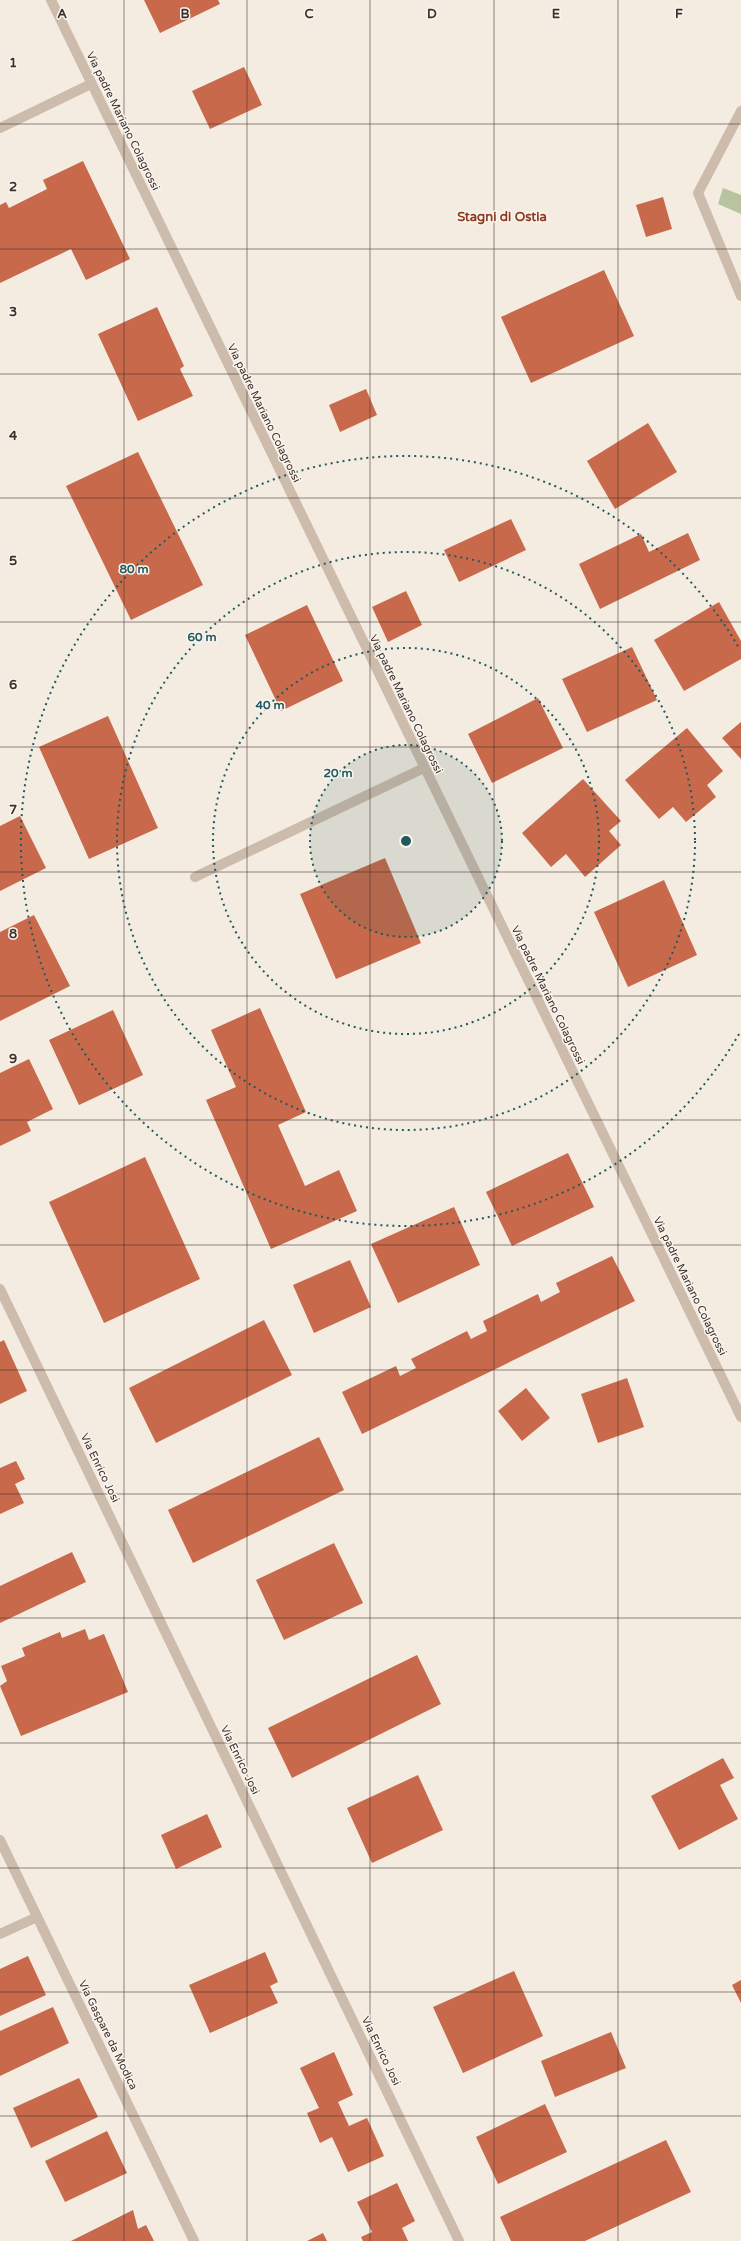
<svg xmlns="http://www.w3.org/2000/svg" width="741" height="2241" font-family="'Varela Round',sans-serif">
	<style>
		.green { fill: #b8c4a0 }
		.building { fill: #c8694b }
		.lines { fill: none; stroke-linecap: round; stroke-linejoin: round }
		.service { stroke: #cdbbac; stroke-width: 10 }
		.minor { stroke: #cdbbac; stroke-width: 10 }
		.grid { fill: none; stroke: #3b302b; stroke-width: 1; stroke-opacity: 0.55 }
		.ring { fill: none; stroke: #1f5a5e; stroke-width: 2; stroke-dasharray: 2 4 }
		.labels { text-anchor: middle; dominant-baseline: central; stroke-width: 3; stroke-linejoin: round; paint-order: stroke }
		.street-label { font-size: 11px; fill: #3b302b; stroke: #fbf5ee }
		.quarter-label { font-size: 13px; font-weight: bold; fill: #8c3b22; stroke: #fbf5ee }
		.grid-label { font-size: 13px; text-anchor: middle; font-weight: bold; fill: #3b302b; stroke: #fbf5ee; stroke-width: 3; stroke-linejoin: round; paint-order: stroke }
		.centre { fill: #1f5a5e; stroke: #fbf5ee; stroke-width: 2 }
		.ring-label { font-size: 12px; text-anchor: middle; font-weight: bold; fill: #1f5a5e; stroke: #fbf5ee; stroke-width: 3; stroke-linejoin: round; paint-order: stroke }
	</style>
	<rect width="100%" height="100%" fill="#f4ebe1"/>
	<!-- green -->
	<polygon class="green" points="723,188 741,195 741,214 718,204"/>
	<!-- building -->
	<g class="building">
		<polygon points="144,0 218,0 220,4 160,33"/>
		<polygon points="244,67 262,105 210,129 192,91"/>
		<polygon points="83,161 130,259 86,280 71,249 0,283 0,205 6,202 9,208 47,189 43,180"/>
		<polygon points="663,197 672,229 646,237 636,205"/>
		<polygon points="604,270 634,336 531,383 501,317"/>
		<polygon points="157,307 184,366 180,369 193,396 138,421 98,334"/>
		<polygon points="366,389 377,415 340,432 329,405"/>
		<polygon points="648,423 677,472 615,509 587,461"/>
		<polygon points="138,452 203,585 131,620 66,486"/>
		<polygon points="511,519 526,550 459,582 444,550"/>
		<polygon points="688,533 700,560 600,609 579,564 641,534 649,552"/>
		<polygon points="406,591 422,625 388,642 372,607"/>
		<polygon points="719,602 741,641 741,659 684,691 654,640"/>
		<polygon points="307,605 343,681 281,711 245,635"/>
		<polygon points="632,647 657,700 587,732 562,679"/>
		<polygon points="538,698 563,748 492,783 468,734"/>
		<polygon points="108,716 158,828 89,859 39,747"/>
		<polygon points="741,722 741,759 722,738"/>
		<polygon points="687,728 723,771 707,785 716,797 686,822 673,807 659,819 625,780"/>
		<polygon points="583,779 621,821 609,831 621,845 585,877 566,854 551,867 522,833"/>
		<polygon points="20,816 46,868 0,891 0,826"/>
		<polygon points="385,858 421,943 336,979 300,894"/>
		<polygon points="664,880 697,955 628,987 594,912"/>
		<polygon points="34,915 70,986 0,1021 0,932"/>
		<polygon points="260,1008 306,1112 278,1125 305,1186 339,1170 357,1211 271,1249 206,1100 236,1087 211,1030"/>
		<polygon points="113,1010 143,1075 79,1105 49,1040"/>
		<polygon points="29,1059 53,1109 27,1122 31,1131 0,1146 0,1073"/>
		<polygon points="568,1153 594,1207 512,1246 486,1192"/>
		<polygon points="145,1157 200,1279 104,1323 49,1202"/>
		<polygon points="454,1207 480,1265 398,1303 371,1244"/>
		<polygon points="612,1256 635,1301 362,1434 342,1392 396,1366 400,1376 416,1368 411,1359 467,1331 471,1339 487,1331 483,1321 538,1294 541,1302 560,1292 556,1283"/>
		<polygon points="350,1260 371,1307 314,1333 293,1285"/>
		<polygon points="264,1320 292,1375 156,1443 129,1388"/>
		<polygon points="4,1340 27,1391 0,1404 0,1342"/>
		<polygon points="627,1378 644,1427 598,1443 581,1394"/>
		<polygon points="526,1388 550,1418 522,1441 498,1411"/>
		<polygon points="319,1437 344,1490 193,1563 168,1510"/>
		<polygon points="16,1461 25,1479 15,1484 24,1503 0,1514 0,1468"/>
		<polygon points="334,1543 363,1603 284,1640 256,1580"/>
		<polygon points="72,1552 86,1582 0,1623 0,1586"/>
		<polygon points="85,1629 89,1640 104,1634 128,1692 21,1736 0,1686 7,1681 1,1666 25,1656 22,1648 60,1632 62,1638"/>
		<polygon points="417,1655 441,1704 292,1778 268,1728"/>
		<polygon points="723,1758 734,1778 720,1785 738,1819 679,1850 651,1796"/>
		<polygon points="418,1775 443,1830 372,1863 347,1808"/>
		<polygon points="207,1814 222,1847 176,1869 161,1835"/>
		<polygon points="265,1952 278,1982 270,1986 278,2003 210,2033 189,1985"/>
		<polygon points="28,1956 46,1995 0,2016 0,1969"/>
		<polygon points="514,1971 543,2036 463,2073 433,2007"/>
		<polygon points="741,1980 741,2003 732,1985"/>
		<polygon points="53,2007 69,2043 0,2076 0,2031"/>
		<polygon points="611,2032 626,2068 555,2097 541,2061"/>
		<polygon points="334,2052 353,2095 338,2102 349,2126 367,2118 384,2156 348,2172 332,2137 320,2143 307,2113 319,2108 300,2068"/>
		<polygon points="79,2078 98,2117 31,2148 13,2108"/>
		<polygon points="545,2104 567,2152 498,2184 476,2137"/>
		<polygon points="107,2131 127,2173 65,2202 45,2161"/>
		<polygon points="666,2140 691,2192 585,2241 511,2241 500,2217"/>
		<polygon points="397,2183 415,2221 402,2228 408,2241 363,2241 361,2237 372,2232 357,2202"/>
		<polygon points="133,2210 138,2229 146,2225 154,2241 71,2241"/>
		<polygon points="323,2233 327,2241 307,2241"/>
	</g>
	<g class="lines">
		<!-- service -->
		<polyline class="service" points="195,877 424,768"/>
		<!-- minor -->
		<g class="minor">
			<polyline points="51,0 741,1417"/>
			<polyline points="741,111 698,193 741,296"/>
			<polyline points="0,128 91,84"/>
			<polyline points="0,1289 459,2241"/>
			<polyline points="0,1840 194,2241"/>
			<polyline points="0,1934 37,1917"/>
		</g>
	</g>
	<!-- grid -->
	<path class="grid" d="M124 0V2241M247 0V2241M370 0V2241M494 0V2241M618 0V2241M0 124H741M0 249H741M0 374H741M0 498H741M0 622H741M0 747H741M0 872H741M0 996H741M0 1120H741M0 1245H741M0 1370H741M0 1494H741M0 1618H741M0 1743H741M0 1868H741M0 1992H741M0 2116H741"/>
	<!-- distance rings -->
	<circle cx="406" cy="841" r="96" fill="#1f5a5e" fill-opacity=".12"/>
	<g class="ring">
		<circle cx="406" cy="841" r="96"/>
		<circle cx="406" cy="841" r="193"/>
		<circle cx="406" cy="841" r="289"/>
		<path d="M739 1034A385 385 0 1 1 739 648"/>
	</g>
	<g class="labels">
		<!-- street labels -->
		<g class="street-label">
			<text transform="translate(123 121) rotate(64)">Via padre Mariano Colagrossi</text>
			<text transform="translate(264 413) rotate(64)">Via padre Mariano Colagrossi</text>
			<text transform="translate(406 704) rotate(64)">Via padre Mariano Colagrossi</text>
			<text transform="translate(548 995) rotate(64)">Via padre Mariano Colagrossi</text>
			<text transform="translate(690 1286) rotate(64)">Via padre Mariano Colagrossi</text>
			<text transform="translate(100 1468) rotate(64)">Via Enrico Josi</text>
			<text transform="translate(240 1760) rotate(64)">Via Enrico Josi</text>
			<text transform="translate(108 2035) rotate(64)">Via Gaspare da Modica</text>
			<text transform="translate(381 2051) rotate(64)">Via Enrico Josi</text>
		</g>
		<!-- quarter labels -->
		<g class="quarter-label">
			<text x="502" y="217">Stagni di Ostia</text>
		</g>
	</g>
	<g class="grid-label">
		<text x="62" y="18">A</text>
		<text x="185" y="18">B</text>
		<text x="309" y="18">C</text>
		<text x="432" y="18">D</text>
		<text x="556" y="18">E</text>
		<text x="679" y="18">F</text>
		<text x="13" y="67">1</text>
		<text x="13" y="191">2</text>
		<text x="13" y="316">3</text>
		<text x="13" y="440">4</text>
		<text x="13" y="565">5</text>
		<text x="13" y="689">6</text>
		<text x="13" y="814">7</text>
		<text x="13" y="938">8</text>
		<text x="13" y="1063">9</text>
	</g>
	<circle cx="406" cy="841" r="6" class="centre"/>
	<g class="ring-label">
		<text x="134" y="573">80 m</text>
		<text x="202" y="641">60 m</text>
		<text x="270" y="709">40 m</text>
		<text x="338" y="777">20 m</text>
	</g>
</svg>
